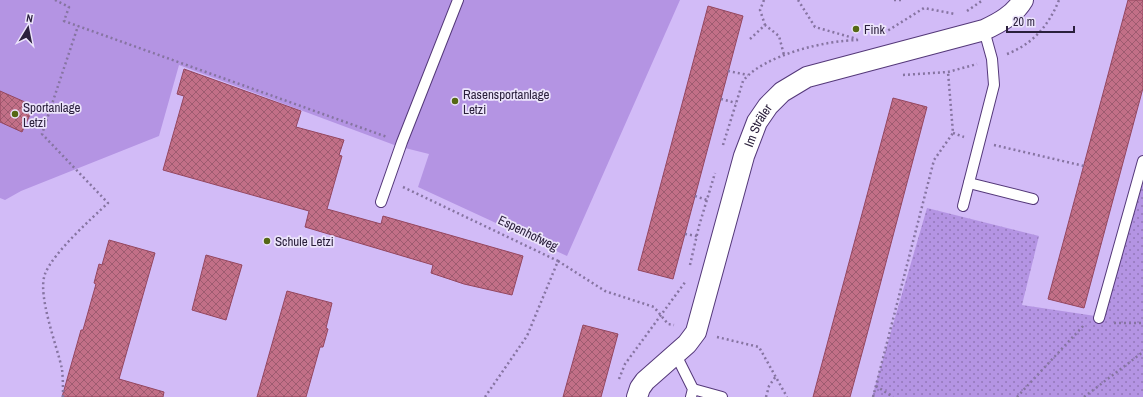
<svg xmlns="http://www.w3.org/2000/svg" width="1143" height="397" font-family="'Archivo Narrow',sans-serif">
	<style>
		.park { fill: url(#park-dots) }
		.garden { fill: #b494e3 }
		.building { fill: url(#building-cross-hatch); stroke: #94465f }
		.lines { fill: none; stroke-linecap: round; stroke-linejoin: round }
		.lane-casing { stroke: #543879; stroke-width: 12 }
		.street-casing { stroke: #543879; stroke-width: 22 }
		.path { stroke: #8674a1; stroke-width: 2.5; stroke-dasharray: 2 3; stroke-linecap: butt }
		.lane { stroke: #fff; stroke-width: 10 }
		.street { stroke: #fff; stroke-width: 20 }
		.poi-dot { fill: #556814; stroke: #ece4fb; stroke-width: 1.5 }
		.labels { text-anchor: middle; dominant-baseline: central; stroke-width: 3.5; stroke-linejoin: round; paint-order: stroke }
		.poi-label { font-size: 13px; fill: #2b203c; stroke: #ece4fb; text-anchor: start }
		.street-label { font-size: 13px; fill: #2b203c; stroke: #ece4fb }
	</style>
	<defs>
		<pattern id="park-dots" width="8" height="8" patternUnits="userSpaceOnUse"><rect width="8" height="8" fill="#b494e3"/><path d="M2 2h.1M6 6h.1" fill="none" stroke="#9378b9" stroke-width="1.8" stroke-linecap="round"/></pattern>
		<pattern id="building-cross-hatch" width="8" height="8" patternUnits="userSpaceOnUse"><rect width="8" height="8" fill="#c26f87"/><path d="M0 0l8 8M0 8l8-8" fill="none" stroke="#9e5b70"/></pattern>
	</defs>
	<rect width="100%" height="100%" fill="#d2bbf7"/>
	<!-- park -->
	<polygon class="park" points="1143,183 1143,397 872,397 927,208 1039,236 1022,305 1102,317"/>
	<!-- garden -->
	<polygon class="garden" points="0,0 680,0 567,256 418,187 429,154 397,146 179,65 159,136 21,191 5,200 0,198"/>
	<!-- building -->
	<g class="building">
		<polygon points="1128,0 1143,0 1143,88 1084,308 1048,299"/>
		<polygon points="708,6 743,16 673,279 638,270"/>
		<polygon points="184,69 301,111 296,127 344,140 339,155 342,156 327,209 381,224 383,216 523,256 512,295 464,284 431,273 433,265 305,227 309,211 163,170 184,96 177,94"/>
		<polygon points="0,91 34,106 22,132 0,122"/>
		<polygon points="893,98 927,107 865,342 850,397 813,397"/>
		<polygon points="109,240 155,253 119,379 164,392 163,397 62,397 81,330 83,330 96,284 94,283 99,264 102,265"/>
		<polygon points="206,255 242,265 226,320 192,310"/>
		<polygon points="287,291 332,303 326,328 328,329 323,347 320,347 306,397 257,397"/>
		<polygon points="583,325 618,334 601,397 563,397"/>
	</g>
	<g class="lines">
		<defs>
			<g id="lane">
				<polyline points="969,183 1033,199"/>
				<polyline points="381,202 402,142 458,0"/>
				<polyline points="963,206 994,85 992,59 984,30"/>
				<polyline points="1099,318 1143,161"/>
				<polyline points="676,355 693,389 691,397"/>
				<polyline points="693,389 722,397"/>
			</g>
			<g id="street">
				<path id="s1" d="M637 397 640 388 645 381 687 344 696 332 744 156 757 122 768 106 782 92 807 77 984 30C999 23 1014 15 1023 0"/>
			</g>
		</defs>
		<!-- lane casing -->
		<use href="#lane" class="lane-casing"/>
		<!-- street casing -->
		<use href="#street" class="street-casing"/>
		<!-- path -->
		<g class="path">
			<polyline points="55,0 69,7 64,21 387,137"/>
			<polyline points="764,0 760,10 765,25"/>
			<polyline points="798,0 815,27 857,39"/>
			<polyline points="894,0 901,0"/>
			<polyline points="967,11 983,0"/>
			<polyline points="884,33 924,8 955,14"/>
			<polyline points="750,39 765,25 779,36 784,55"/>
			<path d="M1007 54C1033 44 1049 25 1059 0"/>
			<polyline points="728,71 748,75"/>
			<polyline points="903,75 948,72 977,64"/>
			<polyline points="721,99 736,103"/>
			<polyline points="953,133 964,137"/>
			<path d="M723 145 743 81C763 55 827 40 859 40"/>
			<polyline points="994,145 1084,166"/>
			<polyline points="403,187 558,261 527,336 485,397"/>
			<polyline points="695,196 707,200"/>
			<polyline points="685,234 697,236"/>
			<polyline points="558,261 605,291 654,307 668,324 674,325"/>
			<polyline points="690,265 699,226 715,173"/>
			<polyline points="1114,323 1143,323"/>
			<polyline points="717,337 759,347 787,397"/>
			<polyline points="619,379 625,364 686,281"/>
			<polyline points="876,386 893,397"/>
			<path d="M63 397C63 388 63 378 62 369 57 346 37 295 45 274 53 253 91 219 108 203L42 134 78 26"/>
			<polyline points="766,397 769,386 776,376"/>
			<polyline points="873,397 934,160 953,133 948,72"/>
			<polyline points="1017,397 1084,325"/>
			<polyline points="1084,397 1143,352"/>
		</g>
		<!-- lane -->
		<use href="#lane" class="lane"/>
		<!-- street -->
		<use href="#street" class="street"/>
	</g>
	<!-- markers -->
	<g class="poi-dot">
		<circle cx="856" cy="29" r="4"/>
		<circle cx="455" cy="101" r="4"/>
		<circle cx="15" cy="114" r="4"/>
		<circle cx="267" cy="241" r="4"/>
	</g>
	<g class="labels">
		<!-- poi labels -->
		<g class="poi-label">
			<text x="864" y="29">Fink</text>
			<text x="463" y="94">Rasensportanlage<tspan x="463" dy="15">Letzi</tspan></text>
			<text x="23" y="107">Sportanlage<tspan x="23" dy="15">Letzi</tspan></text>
			<text x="275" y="241">Schule Letzi</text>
		</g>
		<!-- street labels -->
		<g class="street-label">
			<text stroke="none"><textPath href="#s1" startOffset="305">Im Sträler</textPath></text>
			<text transform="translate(528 233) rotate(26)">Espenhofweg</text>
		</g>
	</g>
	<!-- north arrow -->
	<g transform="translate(28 28) rotate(10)" stroke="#ece4fb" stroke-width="3" paint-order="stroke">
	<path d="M0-3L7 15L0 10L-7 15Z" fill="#2b203c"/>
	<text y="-6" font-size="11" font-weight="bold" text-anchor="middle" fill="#2b203c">N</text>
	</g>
	<!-- scale -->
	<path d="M1007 26v6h67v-6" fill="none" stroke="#2b203c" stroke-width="2"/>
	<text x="1013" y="26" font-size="12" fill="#2b203c" stroke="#ece4fb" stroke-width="3" paint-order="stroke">20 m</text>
</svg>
